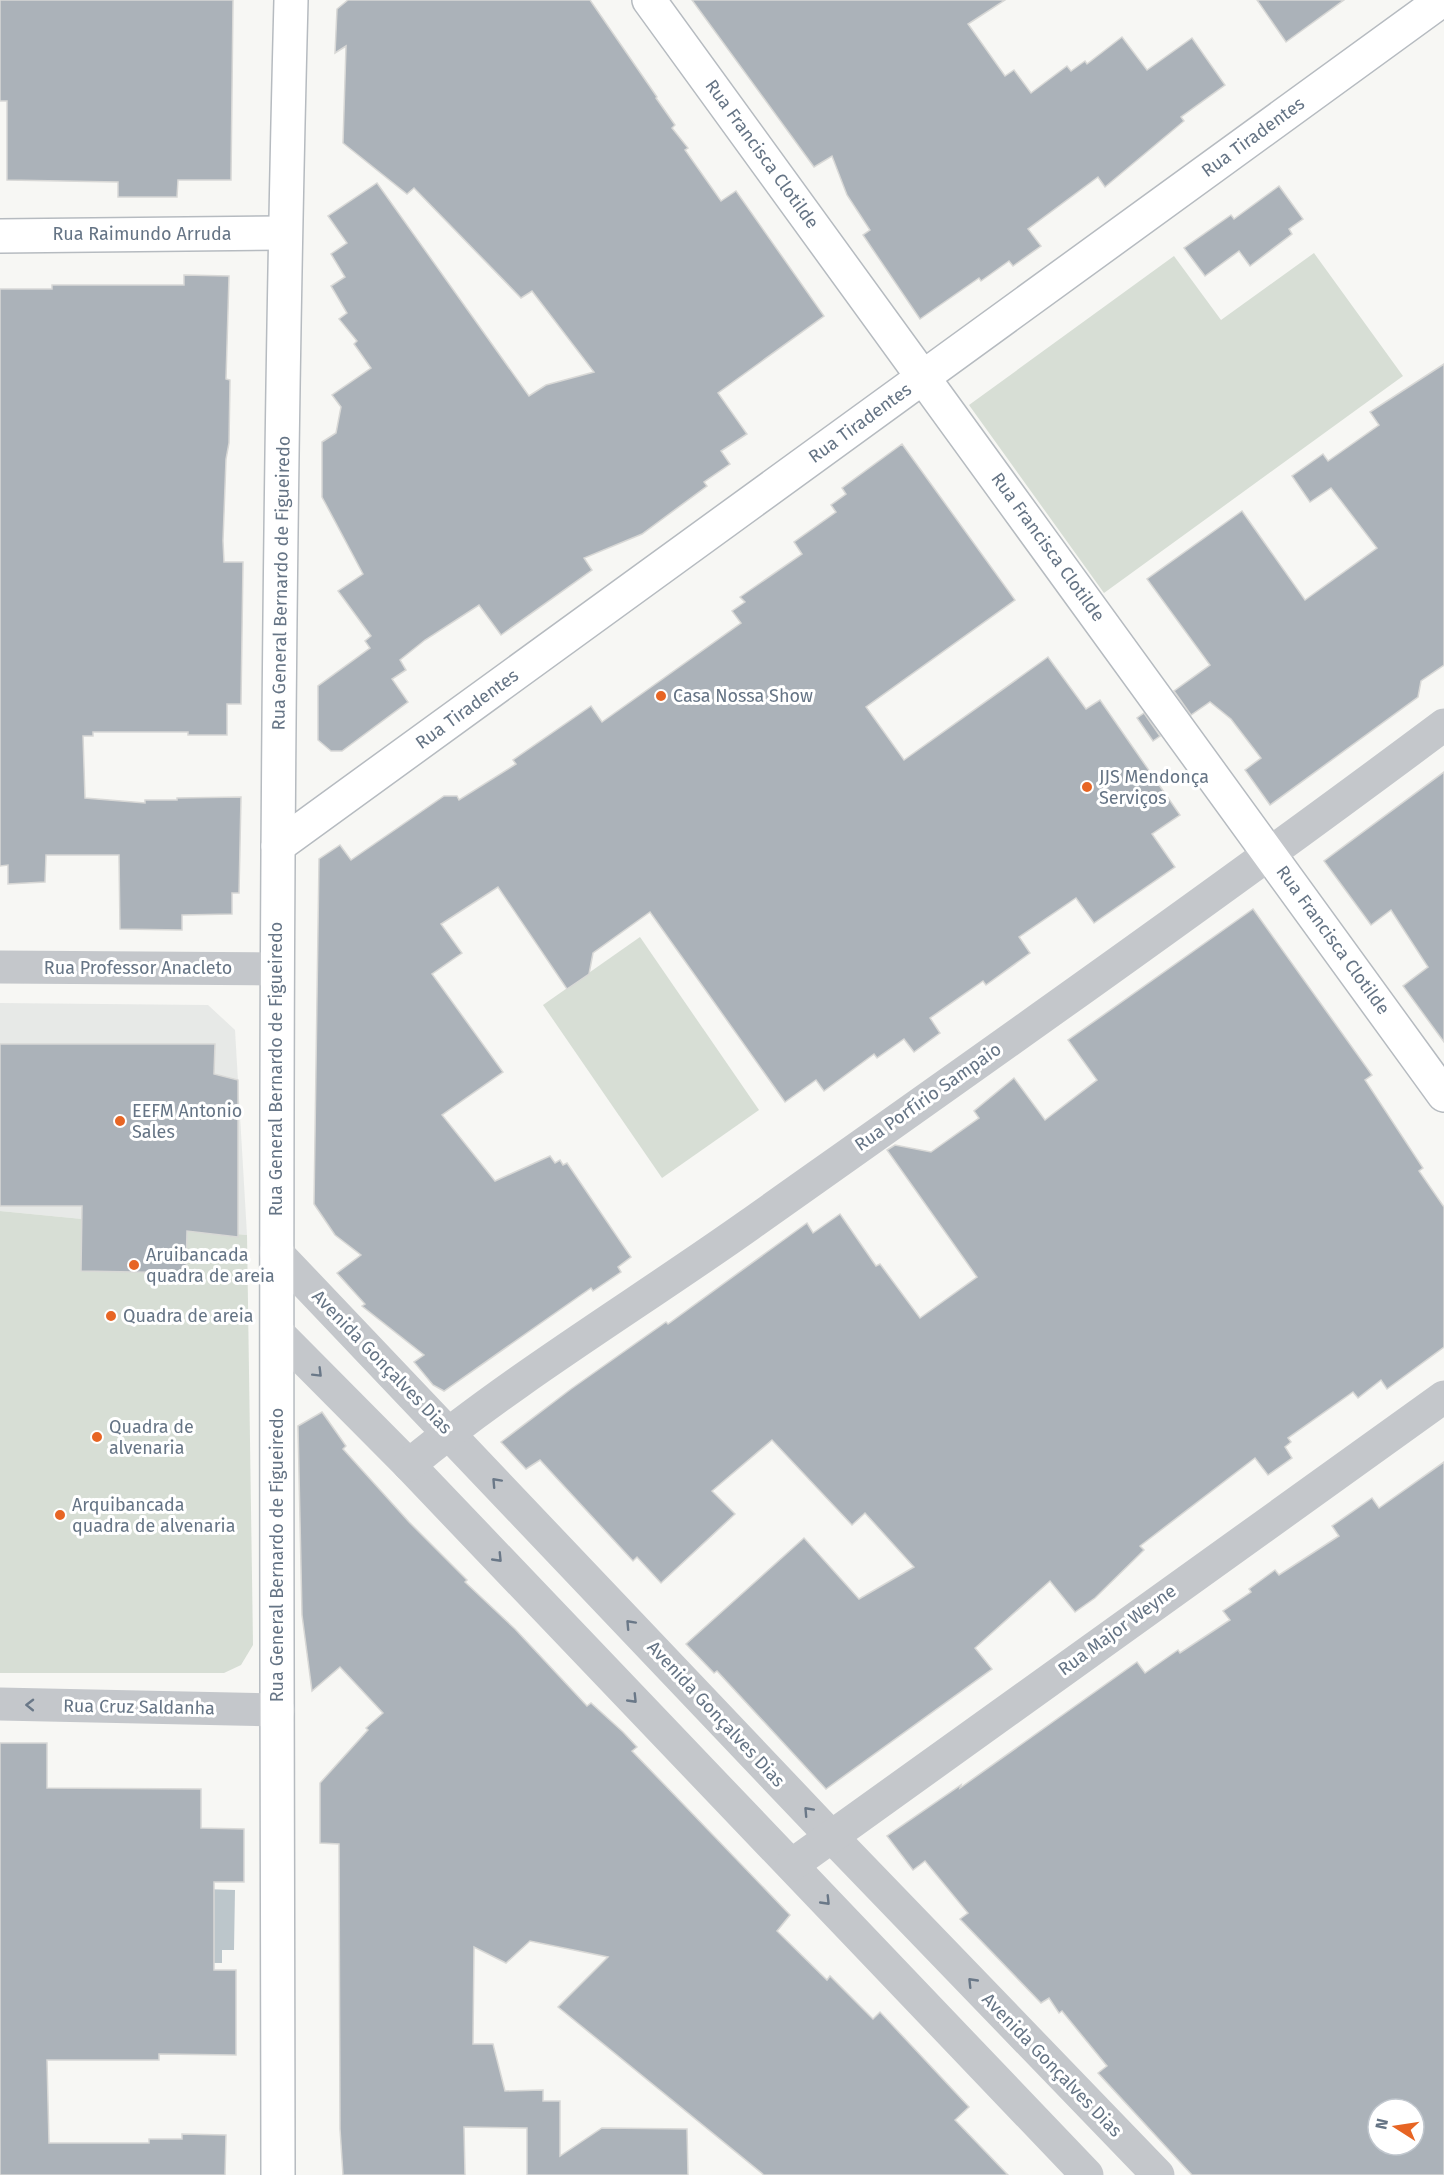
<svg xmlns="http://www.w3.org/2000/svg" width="1444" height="2175" font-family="'Fira Sans',sans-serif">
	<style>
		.built { fill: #e7e9e7 }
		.green { fill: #d7ded5 }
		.water { fill: #bcc6cb }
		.building { fill: #abb2b9; stroke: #d8d8d6; stroke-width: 1.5; fill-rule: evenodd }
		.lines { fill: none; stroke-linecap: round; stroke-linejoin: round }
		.secondary-casing { stroke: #b6bbc0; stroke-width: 36 }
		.street { stroke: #c4c7cb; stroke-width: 33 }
		.secondary { stroke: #fff; stroke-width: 33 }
		.oneway { stroke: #6a7888 }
		.poi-dot { fill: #e76524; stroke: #fff; stroke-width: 2 }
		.labels { text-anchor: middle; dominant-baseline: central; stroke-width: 6; stroke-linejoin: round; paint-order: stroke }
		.street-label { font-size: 18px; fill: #657485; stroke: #fff }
		.poi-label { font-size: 18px; fill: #657485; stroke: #fff; text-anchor: start }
	</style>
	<rect width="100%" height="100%" fill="#f7f7f4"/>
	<!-- built -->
	<polygon class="built" points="0,1003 208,1005 235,1030 247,1235 0,1211"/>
	<!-- green -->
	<g class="green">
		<polygon points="1314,253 1403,376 1104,593 969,405 1174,256 1221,320"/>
		<polygon points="640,937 759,1110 662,1178 543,1005"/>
		<polygon points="0,1211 247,1235 253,1645 241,1665 224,1673 0,1673"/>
	</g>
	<!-- water -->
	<polygon class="water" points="203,1889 235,1890 234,1950 222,1950 222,1963 201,1963"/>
	<!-- building -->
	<g class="building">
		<polygon points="0,0 233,0 231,180 178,180 177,197 118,197 118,182 7,180 7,101 0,101"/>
		<polygon points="348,0 590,0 657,97 656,98 675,125 672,128 688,148 685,150 721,201 736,191 824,316 718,393 747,434 721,451 730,464 704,482 707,486 642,534 584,558 592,570 501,635 479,605 425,640 400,660 406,670 392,679 408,702 342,751 331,751 318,740 318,686 370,648 365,641 371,636 338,591 363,574 322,497 322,442 336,433 341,407 332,395 371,368 354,344 357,341 339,319 347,313 331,286 345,277 331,254 347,243 328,216 377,183 529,396 546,385 594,372 532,291 521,298 414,188 407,194 343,143 346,46 335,53 337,9"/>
		<polygon points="692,0 1005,0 968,24 1005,76 1014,70 1031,93 1067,66 1071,71 1085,61 1087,64 1122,37 1147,70 1192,38 1225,85 1181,117 1184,121 1105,187 1098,177 1028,229 1041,246 1013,266 1009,261 981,281 979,278 920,319 863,235 870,230 847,195 832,156 814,167"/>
		<polygon points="1257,0 1344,0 1286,42"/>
		<polygon points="1279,186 1303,219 1289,229 1292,234 1250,266 1239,251 1205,276 1184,248 1231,215 1234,219"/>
		<polygon points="184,275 229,276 226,379 230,380 229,443 226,459 223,541 224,562 243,562 241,704 227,704 227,735 188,735 188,732 93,732 93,736 83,736 85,798 145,803 145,800 177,800 177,798 241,797 239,893 232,893 232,914 182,915 182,930 120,929 119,855 46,855 45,882 8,884 8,865 0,866 0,289 52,289 52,285 184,285"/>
		<polygon points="1444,364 1444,665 1421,681 1418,697 1270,805 1245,770 1261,758 1231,719 1210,702 1191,715 1174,691 1210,665 1147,579 1242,511 1305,600 1377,548 1331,488 1310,502 1292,476 1323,454 1328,461 1379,425 1370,412"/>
		<polygon points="902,444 1015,600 866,707 904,760 1048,657 1086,709 1100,700 1180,815 1152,834 1175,867 1094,923 1076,898 1019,937 1030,953 986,985 983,981 930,1018 940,1033 914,1052 904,1039 877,1058 874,1054 824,1091 816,1080 785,1102 650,912 593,953 589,974 567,989 498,887 441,924 462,953 432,974 503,1072 442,1115 495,1181 550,1156 555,1163 560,1160 563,1165 567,1163 631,1257 618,1267 621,1272 593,1291 591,1288 444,1391 433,1385 414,1362 424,1355 362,1306 365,1304 337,1273 361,1255 335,1235 314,1204 319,859 340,845 351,860 444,796 457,796 459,800 516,764 513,760 591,706 602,722 741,623 732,611 745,602 740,597 802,554 794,542 836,512 831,505 846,494 842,488"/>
		<polygon points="1144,713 1160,736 1153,741 1137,718"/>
		<polygon points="1444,772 1444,1042 1403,986 1428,967 1391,910 1371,925 1324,861"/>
		<polygon points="1253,909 1372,1075 1365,1080 1423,1168 1419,1171 1444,1207 1444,1347 1387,1389 1381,1380 1358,1398 1353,1392 1288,1438 1291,1442 1285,1447 1292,1458 1268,1475 1255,1458 1140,1546 1144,1550 1095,1598 1075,1612 1050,1581 975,1648 992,1669 826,1789 717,1671 714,1673 686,1644 804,1538 859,1599 914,1567 865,1513 852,1525 772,1440 712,1491 735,1514 661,1583 637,1557 633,1561 540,1460 526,1469 501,1442 571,1389 666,1322 668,1324 807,1223 813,1233 840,1214 876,1266 880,1264 920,1318 977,1277 887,1150 895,1145 931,1152 979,1118 974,1111 1014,1078 1045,1120 1097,1080 1068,1040"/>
		<polygon points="0,1044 215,1044 214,1074 238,1080 238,1237 187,1231 186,1273 81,1271 82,1206 0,1206"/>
		<polygon points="322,1412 346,1446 343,1449 409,1522 467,1580 465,1582 515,1629 587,1706 591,1703 623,1732 637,1747 632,1751 790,1915 777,1931 827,1980 830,1976 873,2019 880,2012 969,2107 955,2120 1008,2175 764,2175 558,2007 608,1957 530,1941 506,1963 474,1947 473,2044 493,2044 505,2091 543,2090 543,2101 560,2101 560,2156 602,2128 687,2129 688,2175 527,2175 527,2128 464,2127 465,2175 343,2175 340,2129 339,1844 320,1843 320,1783 368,1730 366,1728 383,1713 340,1667 312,1691 302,1615 298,1426"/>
		<path d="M1444 1462V2175H1192L1098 2073 1107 2066 1062 2011 1059 2013 1049 1998 1041 2003 960 1919 968 1913 925 1861 913 1870 887 1836 961 1785 960 1788 1137 1662 1145 1673 1178 1650 1180 1653 1230 1620 1223 1611 1251 1592 1249 1589 1275 1570 1279 1575 1339 1536 1332 1526 1372 1498 1379 1508ZM1378 2109H1414V2145H1378Z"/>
		<polygon points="0,1743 47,1743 47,1788 201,1789 201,1828 244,1829 244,1882 214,1882 214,1970 236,1970 236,2055 159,2054 159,2060 47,2060 49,2143 149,2143 149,2139 182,2139 182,2134 226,2135 225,2175 0,2175"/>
	</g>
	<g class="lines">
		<defs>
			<g id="secondary">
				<polyline points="649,0 1444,1095"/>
				<polyline points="0,236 284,233"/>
				<polyline points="278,846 1442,0"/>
				<path d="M278 2175C277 1450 272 725 291 0"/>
			</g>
		</defs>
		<!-- secondary casing -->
		<use href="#secondary" class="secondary-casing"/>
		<!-- street -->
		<g class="street">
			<polyline points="0,967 276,969"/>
			<polyline points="276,1252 830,1835 1158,2175"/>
			<polyline points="277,1332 409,1465 1087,2175"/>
			<path d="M409 1465C516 1377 636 1305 749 1225 982 1060 1215 896 1444 725"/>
			<polyline points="0,1704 278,1710"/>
			<polyline points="792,1865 1444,1397"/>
		</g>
		<!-- secondary -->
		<use href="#secondary" class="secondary"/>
	</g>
	<!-- one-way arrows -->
	<defs><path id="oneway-chevron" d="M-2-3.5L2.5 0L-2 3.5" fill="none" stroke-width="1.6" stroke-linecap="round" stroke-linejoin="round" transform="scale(1.5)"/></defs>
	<g class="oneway">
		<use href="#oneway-chevron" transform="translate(318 1373) rotate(45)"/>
		<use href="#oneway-chevron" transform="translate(496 1482) rotate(-133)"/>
		<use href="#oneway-chevron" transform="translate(498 1558) rotate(46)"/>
		<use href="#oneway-chevron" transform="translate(630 1624) rotate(-133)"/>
		<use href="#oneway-chevron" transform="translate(633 1699) rotate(46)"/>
		<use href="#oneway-chevron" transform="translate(30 1705) rotate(-179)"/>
		<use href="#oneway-chevron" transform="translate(808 1811) rotate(-133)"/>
		<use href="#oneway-chevron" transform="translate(826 1901) rotate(46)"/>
		<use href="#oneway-chevron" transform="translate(972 1982) rotate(-134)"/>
	</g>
	<!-- markers -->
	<g class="poi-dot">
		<circle cx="661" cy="696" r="6"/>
		<circle cx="1087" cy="787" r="6"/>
		<circle cx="120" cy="1121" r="6"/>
		<circle cx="134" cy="1265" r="6"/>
		<circle cx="111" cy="1316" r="6"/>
		<circle cx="97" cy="1437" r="6"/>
		<circle cx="60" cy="1515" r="6"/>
	</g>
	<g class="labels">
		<!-- street labels -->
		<g class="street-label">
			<text transform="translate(1253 137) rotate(-36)">Rua Tiradentes</text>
			<text transform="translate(762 154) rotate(54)">Rua Francisca Clotilde</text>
			<text x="142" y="234">Rua Raimundo Arruda</text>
			<text transform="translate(860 423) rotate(-36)">Rua Tiradentes</text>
			<text transform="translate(1048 547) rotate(54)">Rua Francisca Clotilde</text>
			<text transform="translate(281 583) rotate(-89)">Rua General Bernardo de Figueiredo</text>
			<text transform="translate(467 709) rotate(-36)">Rua Tiradentes</text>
			<text transform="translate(1333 940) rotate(54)">Rua Francisca Clotilde</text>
			<text x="138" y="968">Rua Professor Anacleto</text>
			<text transform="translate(276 1069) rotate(-90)">Rua General Bernardo de Figueiredo</text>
			<text transform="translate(928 1097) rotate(-35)">Rua Porfírio Sampaio</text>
			<text transform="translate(382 1362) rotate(46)">Avenida Gonçalves Dias</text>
			<text transform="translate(277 1555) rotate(-90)">Rua General Bernardo de Figueiredo</text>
			<text transform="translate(1117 1630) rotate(-36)">Rua Major Weyne</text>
			<text transform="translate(139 1707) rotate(1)">Rua Cruz Saldanha</text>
			<text transform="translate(716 1714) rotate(47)">Avenida Gonçalves Dias</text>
			<text transform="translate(1052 2065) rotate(46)">Avenida Gonçalves Dias</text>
		</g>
		<!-- poi labels -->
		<g class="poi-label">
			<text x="673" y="696">Casa Nossa Show</text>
			<text x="1099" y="777">JJS Mendonça<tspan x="1099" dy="21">Serviços</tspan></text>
			<text x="132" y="1111">EEFM Antonio<tspan x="132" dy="21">Sales</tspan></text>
			<text x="146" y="1255">Aruibancada<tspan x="146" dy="21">quadra de areia</tspan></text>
			<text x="123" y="1316">Quadra de areia</text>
			<text x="109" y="1427">Quadra de<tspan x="109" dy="21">alvenaria</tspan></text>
			<text x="72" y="1505">Arquibancada<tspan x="72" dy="21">quadra de alvenaria</tspan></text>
		</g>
	</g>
	<!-- north arrow -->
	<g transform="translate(1396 2127) rotate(282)"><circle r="28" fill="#ffffff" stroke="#c1c7ce" stroke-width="1.5"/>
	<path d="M0-4.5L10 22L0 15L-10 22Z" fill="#e76524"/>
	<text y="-9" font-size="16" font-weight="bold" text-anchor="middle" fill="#657485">N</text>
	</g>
</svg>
